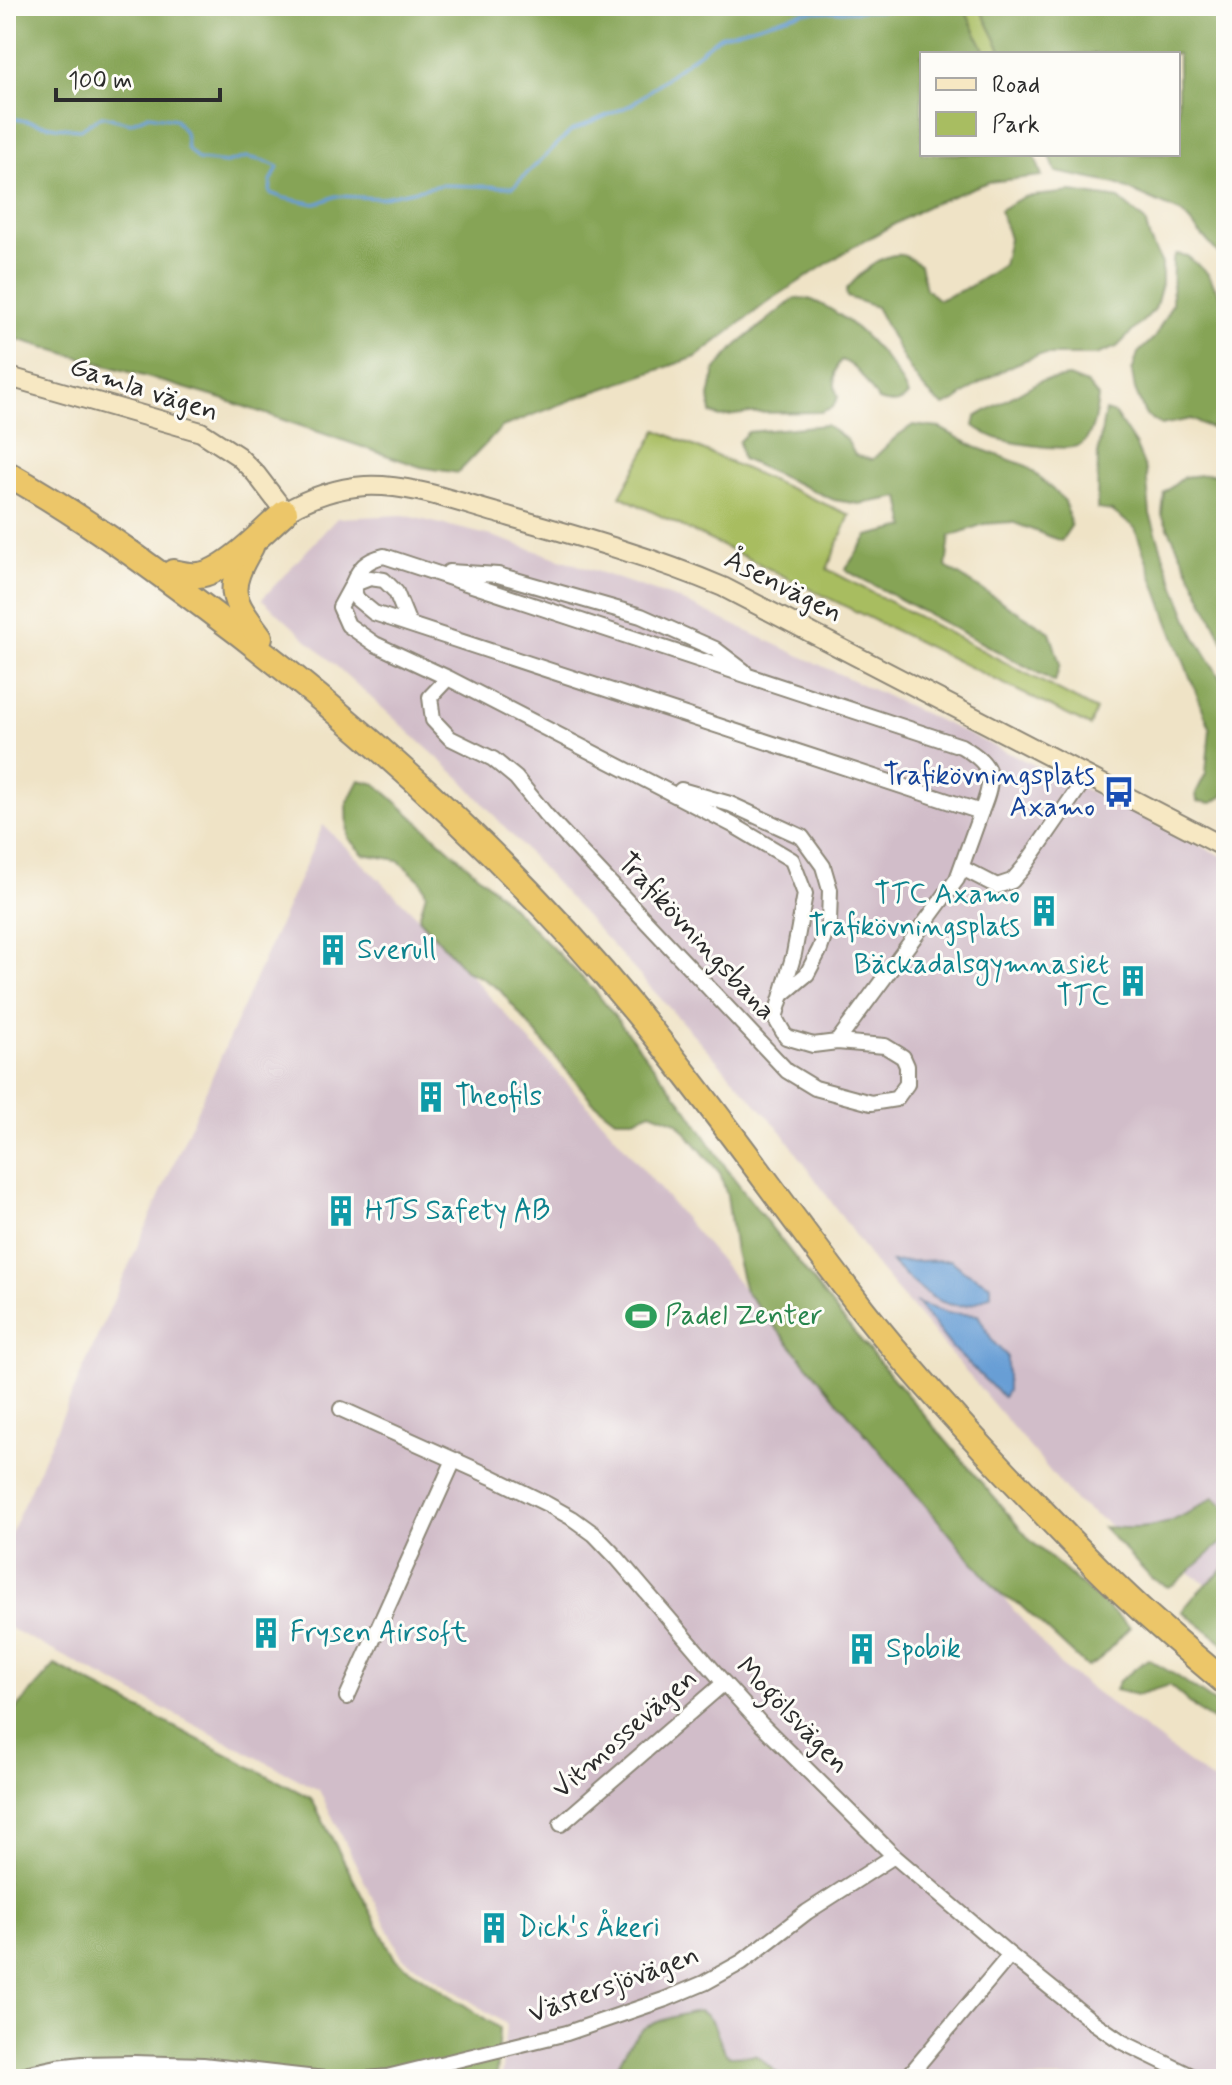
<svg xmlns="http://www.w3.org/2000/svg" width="1232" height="2085" font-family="Mynerve,sans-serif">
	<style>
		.industrial { fill: #d1bdc9 }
		.green { fill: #a8bd61; stroke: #6a7446; stroke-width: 2 }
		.forest { fill: #86a457; stroke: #586841; stroke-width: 2 }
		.water { fill: #689ed5; stroke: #4a6480; stroke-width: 2 }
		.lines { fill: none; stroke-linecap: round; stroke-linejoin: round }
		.stream { stroke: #689ed5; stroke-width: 3 }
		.street-casing { stroke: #8d8778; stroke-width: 18 }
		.secondary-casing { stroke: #8d8778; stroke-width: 22 }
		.highway-casing { stroke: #8d8778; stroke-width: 28 }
		.street { stroke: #fff; stroke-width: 14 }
		.secondary { stroke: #f7e8c3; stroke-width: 18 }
		.highway { stroke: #ecc669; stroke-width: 24 }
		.labels { text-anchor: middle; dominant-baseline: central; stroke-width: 6; stroke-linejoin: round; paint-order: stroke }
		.street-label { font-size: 28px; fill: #2b2b2b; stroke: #fdfcf7 }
		.transit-label { font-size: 28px; fill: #164399; stroke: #fdfcf7; text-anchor: end }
		.culture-label { font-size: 28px; fill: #0d838f; stroke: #fdfcf7; text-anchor: start }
		.leisure-label { font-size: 28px; fill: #27864d; stroke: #fdfcf7; text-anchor: start }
	</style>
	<rect width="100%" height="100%" fill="#fdfcf7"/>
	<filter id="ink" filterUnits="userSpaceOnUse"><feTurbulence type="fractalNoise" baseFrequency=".0125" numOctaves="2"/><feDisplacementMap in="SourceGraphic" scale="16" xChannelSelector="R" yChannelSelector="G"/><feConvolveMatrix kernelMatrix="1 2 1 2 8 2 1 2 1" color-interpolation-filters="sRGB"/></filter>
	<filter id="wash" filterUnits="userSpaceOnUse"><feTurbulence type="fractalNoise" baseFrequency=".006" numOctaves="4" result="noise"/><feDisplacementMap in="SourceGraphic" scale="32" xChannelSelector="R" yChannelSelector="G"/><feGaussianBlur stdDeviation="1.8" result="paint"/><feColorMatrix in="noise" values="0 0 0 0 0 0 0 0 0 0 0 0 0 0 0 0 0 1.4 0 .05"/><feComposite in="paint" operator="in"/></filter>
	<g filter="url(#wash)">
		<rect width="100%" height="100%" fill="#efe3c6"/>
		<!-- industrial -->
		<g class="industrial">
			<polygon points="403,515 492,536 678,599 1054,774 1226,858 1226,1595 1114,1528 1075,1501 875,1264 782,1132 461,779 262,599 337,518"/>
			<polygon points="323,825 419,918 616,1137 1060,1665 1226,1791 1226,2079 501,2079 506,2024 402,1957 319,1790 6,1626 6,1544"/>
		</g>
		<!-- green -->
		<g class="green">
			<polygon points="963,6 979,6 1003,54 986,54"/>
			<polygon points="657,430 850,515 827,569 1096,710 1090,726 620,496"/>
		</g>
		<!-- forest -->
		<g class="forest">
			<polygon points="6,6 963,6 986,54 922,54 922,154 1034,154 1042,176 988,182 929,205 853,247 769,301 696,357 582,396 502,427 458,473 421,467 222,399 6,336"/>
			<polygon points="979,6 1226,6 1226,262 1182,213 1116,184 1056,172 1049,154 1178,154 1178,54 1003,54"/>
			<path d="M1072 192 1119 199 1145 221 1150 240 1162 264V284L1155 309 1117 347 1096 355H1038L1011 366 978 384 955 401 944 406C910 383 896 342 876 307L847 297 846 290C858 276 881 252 902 255 907 256 915 262 920 265L926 289 939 300 969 287 1003 265 1009 239 1000 210 1023 197Z"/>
			<polygon points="1176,254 1187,256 1207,273 1226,306 1226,435 1191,419 1161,425 1145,414 1135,390 1132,372 1138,353 1155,337 1172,304 1173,260"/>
			<path d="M795 298C801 299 808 298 814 301 850 316 892 358 908 395 899 406 890 403 878 400 868 385 858 365 841 360 833 371 833 385 838 397L833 407 821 412 750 413 720 417 711 413 709 397 715 370 737 345Z"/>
			<path d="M1069 377 1087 384 1098 397C1096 411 1094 434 1082 444 1071 453 1011 443 996 438 988 435 981 431 974 426L976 417 1040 381Z"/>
			<polygon points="1105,411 1115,414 1136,446 1146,470 1150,514 1168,569 1195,636 1226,688 1226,787 1223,796 1212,803 1197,801 1196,793 1206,773 1210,728 1168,621 1135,528 1112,511 1097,509 1098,451"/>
			<polygon points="826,425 847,440 855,455 872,460 897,436 913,425 940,428 975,447 1027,466 1065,501 1071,526 1061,541 1012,522 984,524 950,536 946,567 1050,632 1060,664 1055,682 845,570 868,536 906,527 900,497 859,504 834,500 742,459 739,441 748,432"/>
			<polygon points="1210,474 1226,476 1226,647 1162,515 1164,493 1184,477"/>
			<polygon points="359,780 376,784 498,893 595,991 687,1109 733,1178 841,1317 1030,1540 1130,1627 1097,1662 1087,1667 1020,1605 1001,1595 745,1291 735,1252 727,1196 720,1173 677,1122 651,1112 634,1119 615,1119 593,1102 499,989 480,977 467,972 419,918 426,893 421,881 398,860 363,854 348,838 347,803"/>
			<path d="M1214 1497 1226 1508V1539L1175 1584 1168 1587 1151 1578 1103 1527C1122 1528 1143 1530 1162 1524 1181 1519 1197 1507 1214 1497Z"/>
			<polygon points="1226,1567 1226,1645 1182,1611 1197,1593"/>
			<polygon points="1148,1659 1177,1676 1226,1710 1226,1728 1201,1713 1169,1685 1137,1695 1115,1690 1119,1681"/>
			<polygon points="55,1665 311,1798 395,1959 499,2028 496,2079 6,2079 6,1720"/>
			<path d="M699 2011C714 2017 719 2039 726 2054L730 2056 756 2055 784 2079H611C620 2062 628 2041 643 2029 655 2021 685 2013 699 2011Z"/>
		</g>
		<!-- water -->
		<g class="water">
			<path d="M951 1260 964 1271 991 1285V1295C985 1298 980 1301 974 1303 941 1315 913 1282 891 1262Z"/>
			<polygon points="917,1303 947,1313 978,1315 993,1342 1007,1356 1007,1391 1003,1397 953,1349"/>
		</g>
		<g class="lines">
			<!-- stream -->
			<polyline class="stream" points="6,117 56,127 80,129 102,116 130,123 149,115 175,119 185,132 187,148 198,160 226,163 247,157 265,161 278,167 271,182 270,193 284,198 316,204 336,196 379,198 441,185 513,187 571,131 631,105 720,36 804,12 1006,9 1026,6"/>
		</g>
	</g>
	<g filter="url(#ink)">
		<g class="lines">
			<defs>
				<g id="street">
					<path d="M384 556 961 746C995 766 995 777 981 812L374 613 357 599 352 585C359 568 366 560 384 556Z"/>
					<polyline points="449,572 498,575 641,616 715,649 744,671"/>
					<polyline points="409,624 396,592 384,580 370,578 352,585 340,607 348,625 375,644 448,678 733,825 792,860 805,894 794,954 775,1018 786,1037 813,1045 837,1042 885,1046 903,1057 907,1066 907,1084 896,1099 871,1103 815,1088 787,1071 546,815 516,778 493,759 450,738 433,720 430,697 448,678"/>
					<polyline points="681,790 730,804 802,837 823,866 830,890 829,922 820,949 807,974 782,995"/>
					<polyline points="962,868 997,886 1012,881 1024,867 1087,776"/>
					<polyline points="837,1042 957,879 981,812"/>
					<polyline points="341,1409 492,1477 547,1504 572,1518 594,1534 618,1559 724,1683 761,1724 894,1856 1010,1955 1093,2022 1122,2042 1198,2079"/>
					<polyline points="347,1697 454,1460"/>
					<polyline points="561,1824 724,1683"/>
					<polyline points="19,2079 29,2073 57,2067 83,2064 133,2063 203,2065 325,2079"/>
					<polyline points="367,2079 387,2077 567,2033 666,1999 704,1983 742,1962 807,1912 894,1856"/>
					<polyline points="906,2079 1010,1955"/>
				</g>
				<path id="secondary" d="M6 376 201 432 238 456 256 474 285 512C310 497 336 488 365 486 410 484 454 501 497 513 574 535 650 556 723 587L1226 848"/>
				<g id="highway">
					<path d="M6 473C76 512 143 561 207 609 363 726 513 862 637 1013 716 1109 787 1212 863 1310 908 1367 957 1421 1006 1473 1048 1517 1089 1562 1134 1603 1164 1631 1195 1657 1226 1683"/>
					<path d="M251 547C225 591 231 598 260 637"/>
					<path d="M173 572C182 574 190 576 198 575 225 573 264 530 285 512"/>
				</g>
			</defs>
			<!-- street casing -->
			<use href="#street" class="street-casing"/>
			<!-- secondary casing -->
			<use href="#secondary" class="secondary-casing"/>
			<!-- highway casing -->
			<use href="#highway" class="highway-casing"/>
			<!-- street -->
			<use href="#street" class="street"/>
			<!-- secondary -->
			<use href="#secondary" class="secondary"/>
			<!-- highway -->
			<use href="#highway" class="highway"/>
		</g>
	</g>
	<!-- icons -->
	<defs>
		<symbol id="bus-bare" viewBox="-9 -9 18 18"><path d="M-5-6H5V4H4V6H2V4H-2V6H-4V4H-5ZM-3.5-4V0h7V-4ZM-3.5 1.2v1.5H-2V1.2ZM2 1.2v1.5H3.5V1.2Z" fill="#1a4fb4" stroke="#fdfcf7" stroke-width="2.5" paint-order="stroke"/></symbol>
		<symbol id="building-bare" viewBox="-9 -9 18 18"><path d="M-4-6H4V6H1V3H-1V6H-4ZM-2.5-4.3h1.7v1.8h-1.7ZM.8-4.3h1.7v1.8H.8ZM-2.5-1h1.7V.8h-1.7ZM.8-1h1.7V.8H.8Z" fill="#0f9aa8" stroke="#fdfcf7" stroke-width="2.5" paint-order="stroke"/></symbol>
		<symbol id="stadium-bare" viewBox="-9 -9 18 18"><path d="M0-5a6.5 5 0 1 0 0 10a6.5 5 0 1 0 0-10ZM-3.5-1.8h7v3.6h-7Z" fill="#2e9e5b" stroke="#fdfcf7" stroke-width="2.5" paint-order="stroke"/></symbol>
	</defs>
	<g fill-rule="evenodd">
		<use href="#bus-bare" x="1097" y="770" width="44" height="44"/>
		<use href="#building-bare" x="1022" y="889" width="44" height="44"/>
		<use href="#building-bare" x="311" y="928" width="44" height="44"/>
		<use href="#building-bare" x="1111" y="959" width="44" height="44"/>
		<use href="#building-bare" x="409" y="1075" width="44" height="44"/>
		<use href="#building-bare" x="319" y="1189" width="44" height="44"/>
		<use href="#stadium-bare" x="619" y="1294" width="44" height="44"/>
		<use href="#building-bare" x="244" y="1611" width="44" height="44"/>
		<use href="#building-bare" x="840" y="1627" width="44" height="44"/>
		<use href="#building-bare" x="472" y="1906" width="44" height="44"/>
	</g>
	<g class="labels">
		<!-- street labels -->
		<g class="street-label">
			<text transform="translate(144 390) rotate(18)">Gamla vägen</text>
			<text transform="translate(783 587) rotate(27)">Åsenvägen</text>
			<text transform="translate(696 937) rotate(47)">Trafikövningsbana</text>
			<text transform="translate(792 1716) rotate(46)">Mogölsvägen</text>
			<text transform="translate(625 1734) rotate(-41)">Vitmossevägen</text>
			<text transform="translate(614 1985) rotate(-20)">Västersjövägen</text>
		</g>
		<!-- transit labels -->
		<g class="transit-label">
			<text x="1095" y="776">Trafikövningsplats<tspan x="1095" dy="32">Axamo</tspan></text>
		</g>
		<!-- culture labels -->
		<g class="culture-label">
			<text x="1020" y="895" text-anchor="end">TTC Axamo<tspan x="1020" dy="32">Trafikövningsplats</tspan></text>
			<text x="357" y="950">Sverull</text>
			<text x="1109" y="965" text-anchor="end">Bäckadalsgymnasiet<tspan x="1109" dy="32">TTC</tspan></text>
			<text x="455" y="1097">Theofils</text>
			<text x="365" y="1211">HTS Safety AB</text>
			<text x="290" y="1633">Frysen Airsoft</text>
			<text x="886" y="1649">Spobik</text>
			<text x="518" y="1928">Dick's Åkeri</text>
		</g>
		<!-- leisure labels -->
		<g class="leisure-label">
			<text x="665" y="1316">Padel Zenter</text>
		</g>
	</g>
	<!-- margin -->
	<rect width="1232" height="2085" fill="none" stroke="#fdfcf7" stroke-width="32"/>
	<!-- legend -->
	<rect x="920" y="52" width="260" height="104" fill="#fdfcf7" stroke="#a9a8a5" stroke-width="2"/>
	<rect x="936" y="78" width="40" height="12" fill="#f7e8c3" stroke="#a9a8a5" stroke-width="2"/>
	<text x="992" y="92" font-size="24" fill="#2b2b2b">Road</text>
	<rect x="936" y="112" width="40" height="24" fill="#a8bd61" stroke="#a9a8a5" stroke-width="2"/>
	<text x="992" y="132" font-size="24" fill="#2b2b2b">Park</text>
	<!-- scale -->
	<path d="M56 88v12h164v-12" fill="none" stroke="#2b2b2b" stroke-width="4"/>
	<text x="68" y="88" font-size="24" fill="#2b2b2b" stroke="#fdfcf7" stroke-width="6" paint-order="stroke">100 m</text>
</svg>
